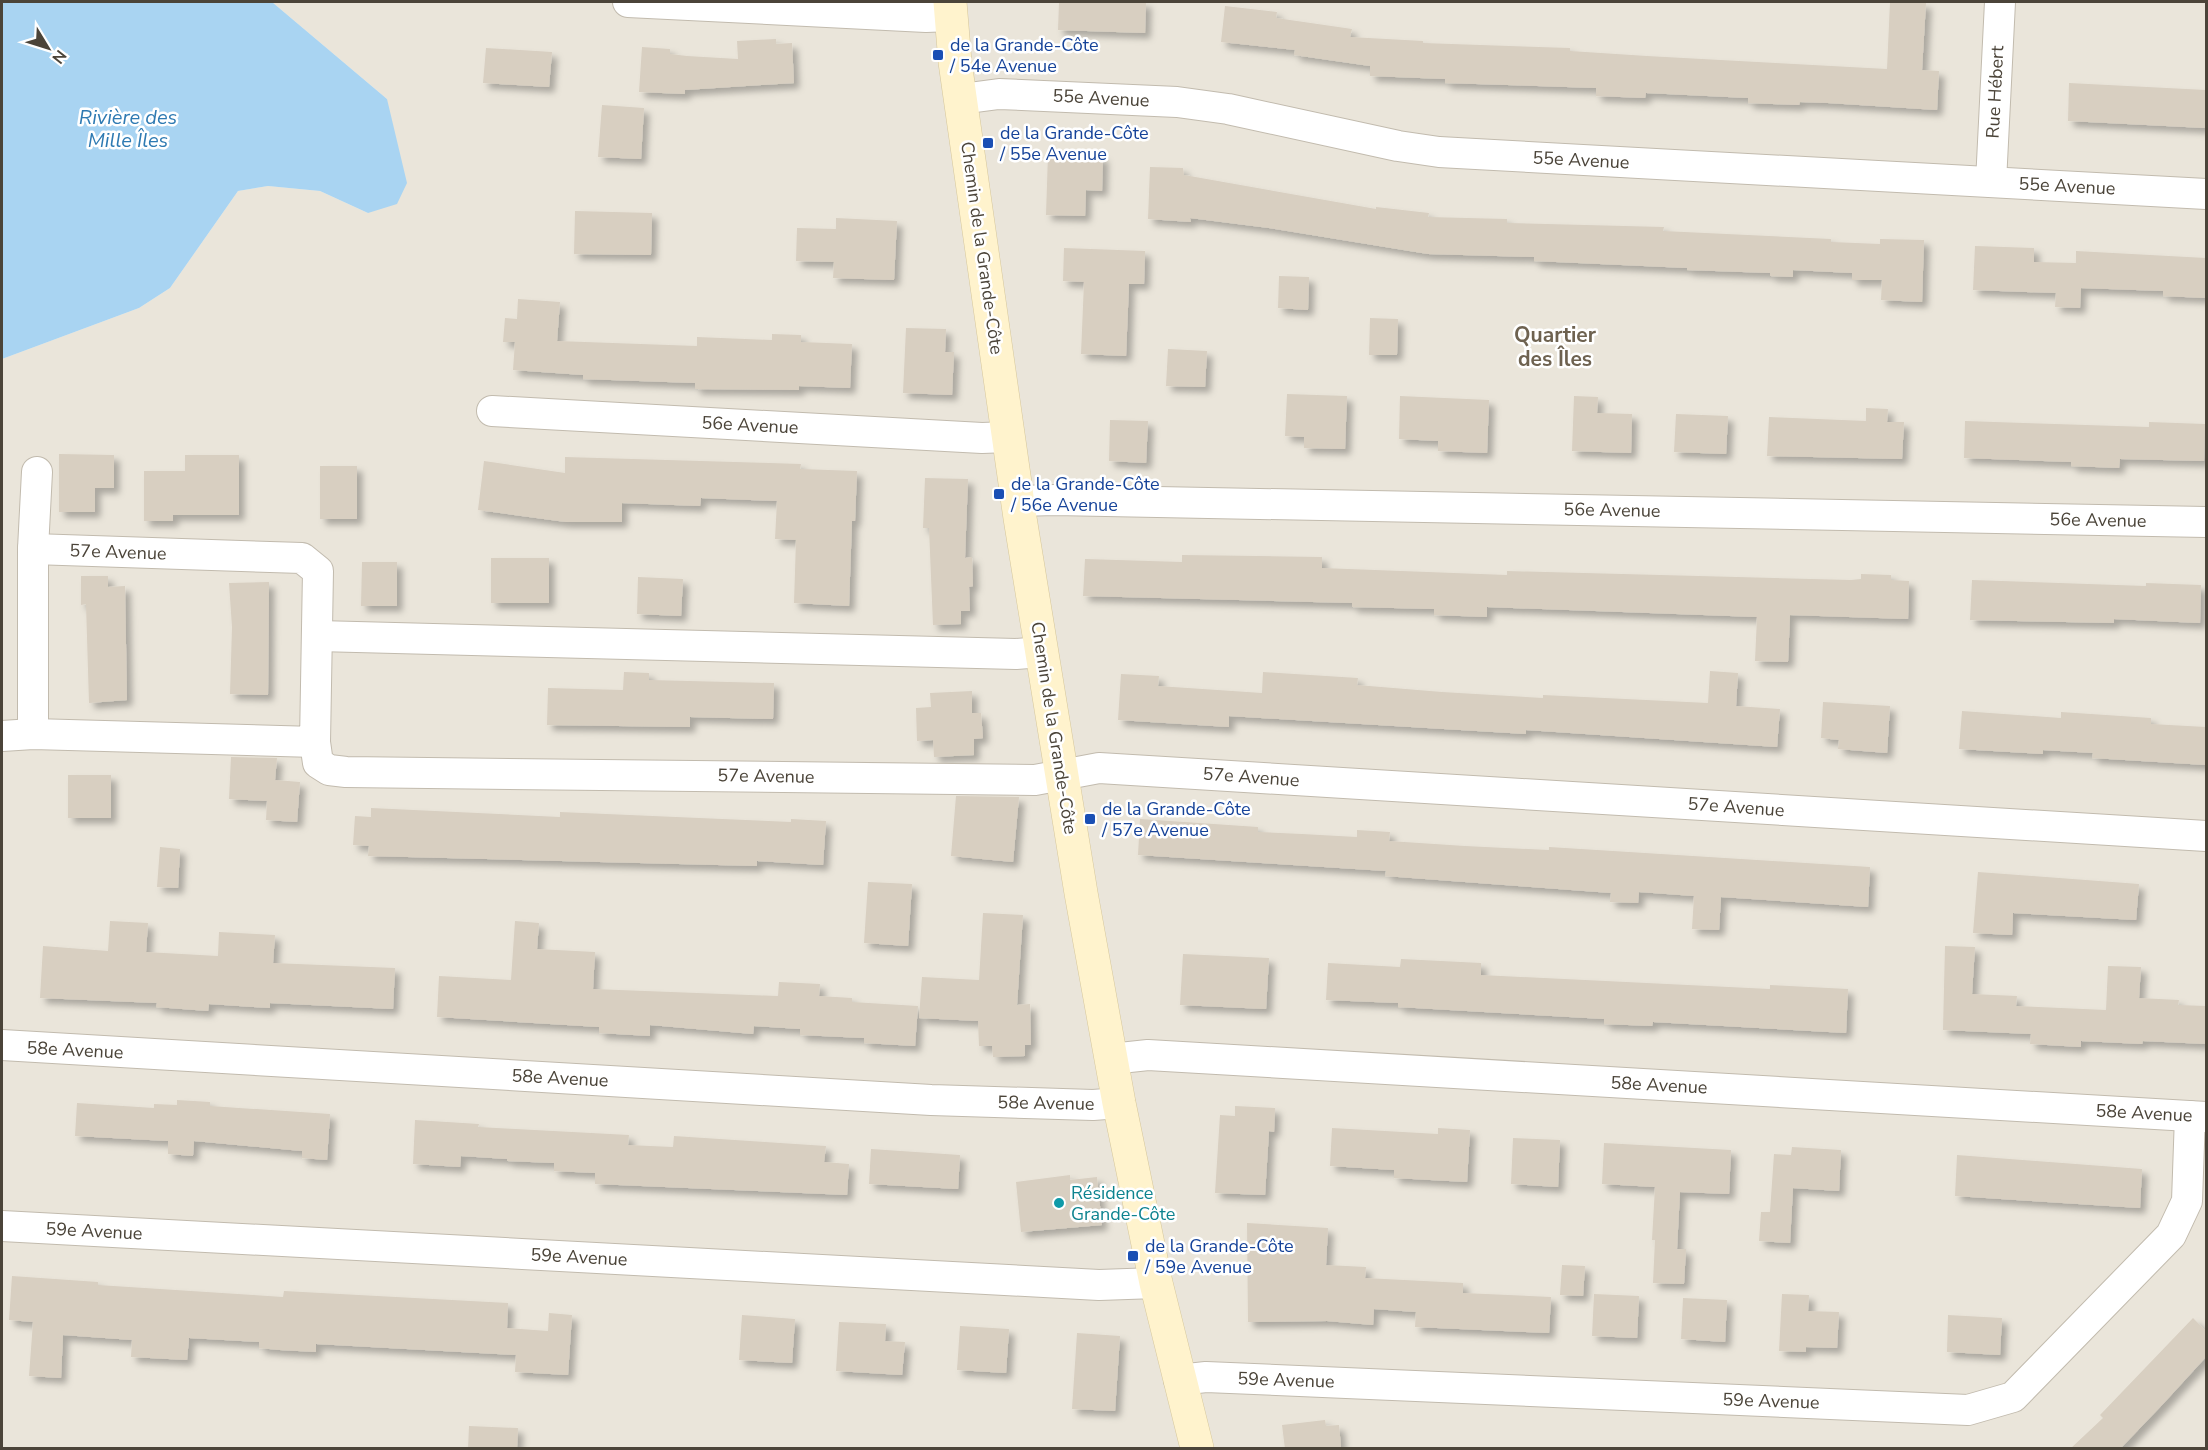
<svg xmlns="http://www.w3.org/2000/svg" width="2208" height="1450" font-family="'Nunito Sans',sans-serif">
	<style>
		.residential { fill: #eae5da }
		.water { fill: #a9d4f2 }
		.building { fill: #d8cfc1; filter: url(#shadow) }
		.lines { fill: none; stroke-linecap: round; stroke-linejoin: round }
		.street-casing { stroke: #c2bbae; stroke-width: 32 }
		.secondary-casing { stroke: #d6c79b; stroke-width: 34 }
		.street { stroke: #fff; stroke-width: 30 }
		.secondary { stroke: #fff3cd; stroke-width: 33 }
		.transit-dot { fill: #1a4fb4; stroke: #fff; stroke-width: 2 }
		.culture-dot { fill: #0f9aa8; stroke: #fff; stroke-width: 2 }
		.labels { text-anchor: middle; dominant-baseline: central; stroke-width: 5; stroke-linejoin: round; paint-order: stroke }
		.transit-label { font-size: 18px; fill: #164399; stroke: #fff; text-anchor: start }
		.street-label { font-size: 18px; fill: #4b4439; stroke: #fff }
		.culture-label { font-size: 18px; fill: #0d838f; stroke: #fff; text-anchor: start }
		.water-label { font-size: 20px; font-style: italic; fill: #2e7ab2; stroke: #fff }
		.quarter-label { font-size: 21px; font-weight: bold; fill: #6e6250; stroke: #fff }
	</style>
	<defs>
		<filter id="shadow"><feDropShadow dx="5.5" dy="5.5" stdDeviation="3" flood-color="#0004"/></filter>
	</defs>
	<rect width="100%" height="100%" fill="#f6f3ec"/>
	<!-- residential -->
	<polygon class="residential" points="272,2 2206,2 2206,1448 2,1448 2,359 139,308 170,288 238,191 268,186 320,191 368,213 387,99"/>
	<!-- water -->
	<polygon class="water" points="2,2 272,2 387,99 407,183 397,204 368,213 320,191 268,186 238,191 170,288 139,308 2,359"/>
	<!-- building -->
	<g class="building">
		<polygon points="1059,2 1146,2 1145,33 1058,30"/>
		<polygon points="1890,2 1926,3 1922,70 1939,71 1937,110 1828,103 1800,102 1799,105 1748,103 1748,98 1646,93 1645,98 1596,96 1596,88 1445,83 1445,79 1370,76 1370,66 1294,55 1295,50 1221,42 1225,6 1277,12 1276,18 1352,29 1350,37 1423,41 1423,43 1570,48 1570,51 1647,56 1887,69"/>
		<polygon points="776,39 776,44 792,43 794,83 685,90 685,94 639,92 642,47 670,49 670,54 687,56 738,59 737,41"/>
		<polygon points="486,48 552,52 549,87 483,83"/>
		<polygon points="2069,83 2206,90 2205,128 2068,121"/>
		<polygon points="602,105 644,108 641,159 598,157"/>
		<polygon points="1048,154 1103,156 1102,191 1086,190 1085,216 1046,215"/>
		<polygon points="1150,167 1183,168 1184,175 1376,209 1376,207 1429,213 1428,217 1507,219 1507,223 1664,227 1663,231 1831,239 1831,242 1880,244 1880,239 1924,240 1922,302 1881,300 1882,280 1852,280 1852,273 1793,270 1793,277 1770,276 1770,273 1687,270 1687,268 1534,261 1534,257 1428,254 1269,228 1190,218 1191,222 1148,219"/>
		<polygon points="575,211 652,213 651,255 574,254"/>
		<polygon points="836,218 897,221 894,280 833,278 834,262 796,261 797,228 836,229"/>
		<polygon points="1975,246 2034,248 2034,262 2076,263 2076,251 2206,258 2206,298 2163,296 2163,291 2081,288 2080,308 2055,307 2056,293 1973,290"/>
		<polygon points="1064,248 1145,251 1144,284 1129,284 1126,356 1081,354 1084,282 1063,281"/>
		<polygon points="1279,276 1309,277 1308,310 1278,308"/>
		<polygon points="518,299 560,302 557,341 697,346 697,337 772,340 772,334 801,335 801,342 852,344 850,388 799,386 799,390 695,389 695,383 583,379 583,375 513,370 515,342 503,342 505,318 517,319"/>
		<polygon points="1370,318 1398,319 1397,355 1369,355"/>
		<polygon points="906,328 946,329 945,352 954,352 952,395 903,393"/>
		<polygon points="1168,349 1207,351 1205,387 1166,386"/>
		<polygon points="1287,394 1347,396 1345,449 1304,448 1304,437 1285,436"/>
		<polygon points="1400,396 1489,400 1487,453 1438,451 1438,441 1399,439"/>
		<polygon points="1574,396 1598,397 1597,413 1632,414 1631,453 1572,451"/>
		<polygon points="1866,408 1888,409 1887,422 1904,422 1902,459 1767,456 1769,417 1866,421"/>
		<polygon points="1676,414 1728,416 1726,454 1674,452"/>
		<polygon points="1110,420 1148,421 1146,463 1109,461"/>
		<polygon points="1965,421 2149,427 2149,422 2205,424 2204,461 2120,459 2119,468 2071,466 2071,462 1964,458"/>
		<polygon points="59,454 114,455 114,488 95,488 95,512 59,512"/>
		<polygon points="185,455 239,455 239,515 173,515 173,521 144,521 144,471 185,471"/>
		<polygon points="565,457 801,464 800,469 857,471 855,521 852,521 849,606 794,603 796,540 775,539 777,501 701,498 700,506 622,503 622,522 566,522 478,510 484,461 565,473"/>
		<rect x="320" y="466" width="37" height="53"/>
		<polygon points="925,478 968,479 965,558 972,557 973,586 969,587 970,611 961,611 961,624 933,625 929,528 923,528"/>
		<polygon points="1182,555 1322,557 1322,568 1507,575 1507,571 1851,580 1861,579 1861,574 1891,575 1891,580 1909,581 1908,619 1790,615 1788,662 1755,661 1757,617 1487,607 1487,617 1434,615 1434,609 1352,607 1352,603 1083,596 1085,559 1182,562"/>
		<rect x="491" y="558" width="58" height="45"/>
		<polygon points="362,562 397,562 397,606 361,606"/>
		<polygon points="81,576 108,576 108,587 125,586 127,700 89,703 86,604 81,605"/>
		<polygon points="638,577 683,579 681,616 637,614"/>
		<polygon points="1972,580 2146,586 2146,583 2201,585 2200,623 2114,619 2114,623 1970,620"/>
		<polygon points="269,582 268,695 230,694 232,627 229,583"/>
		<polygon points="1710,671 1738,673 1736,706 1780,709 1777,747 1526,730 1526,734 1229,716 1229,727 1118,720 1121,674 1159,676 1158,686 1262,693 1263,672 1358,678 1357,685 1442,692 1543,698 1543,695 1708,703"/>
		<polygon points="624,672 649,673 649,680 774,683 773,719 690,717 690,727 547,725 548,688 623,690"/>
		<polygon points="972,691 972,713 981,713 983,738 974,739 974,755 934,757 933,740 917,741 916,708 931,707 930,693"/>
		<polygon points="1823,702 1890,706 1887,753 1838,749 1839,740 1821,738"/>
		<polygon points="1962,711 2061,718 2061,712 2151,718 2151,724 2206,727 2206,765 2092,758 2093,753 2043,750 2043,754 1959,749"/>
		<polygon points="231,757 277,758 275,780 300,782 297,822 266,820 267,801 229,799"/>
		<rect x="68" y="775" width="43" height="43"/>
		<polygon points="956,796 1019,797 1013,862 951,856"/>
		<polygon points="371,808 560,817 560,812 791,822 791,819 826,821 823,865 757,861 757,866 368,856 369,846 353,845 355,816 371,817"/>
		<polygon points="1140,819 1258,827 1258,832 1302,834 1357,837 1357,830 1390,832 1389,841 1465,846 1549,850 1549,847 1870,867 1868,907 1721,897 1719,930 1692,929 1694,896 1639,892 1638,903 1610,902 1611,893 1385,876 1386,871 1138,855"/>
		<polygon points="160,847 180,849 178,888 157,887"/>
		<polygon points="1978,872 2139,884 2136,920 2013,913 2012,935 1973,933"/>
		<polygon points="868,882 912,884 908,946 864,943"/>
		<polygon points="983,913 1023,915 1017,1005 1030,1004 1031,1045 1025,1045 1025,1056 993,1057 992,1046 979,1046 978,1021 919,1018 922,977 979,980"/>
		<polygon points="110,921 148,923 146,952 218,956 219,932 275,935 273,963 395,968 393,1009 270,1003 270,1008 209,1004 208,1011 156,1007 157,1003 40,998 43,946 108,951"/>
		<polygon points="515,921 539,923 537,949 595,952 593,989 778,996 779,982 820,984 819,996 852,998 852,1002 918,1006 915,1046 864,1043 864,1038 800,1035 800,1029 754,1026 753,1034 650,1025 650,1036 599,1033 599,1027 437,1017 439,976 511,980"/>
		<polygon points="1945,946 1975,947 1972,994 2017,996 2016,1006 2106,1010 2108,966 2141,967 2139,998 2179,1000 2178,1005 2206,1006 2206,1044 2143,1041 2142,1044 2081,1041 2081,1047 2030,1044 2031,1034 1943,1030"/>
		<polygon points="1183,954 1269,958 1266,1009 1180,1005"/>
		<polygon points="1401,959 1481,963 1481,975 1770,989 1770,985 1848,989 1846,1033 1653,1022 1652,1026 1604,1024 1604,1019 1398,1007 1398,1003 1326,1000 1328,963 1400,967"/>
		<polygon points="177,1100 210,1102 210,1106 330,1114 327,1160 302,1158 302,1151 194,1141 193,1156 168,1154 168,1141 75,1136 77,1103 154,1108 154,1104 177,1105"/>
		<polygon points="1235,1106 1275,1108 1274,1132 1269,1131 1265,1195 1215,1193 1220,1115 1235,1116"/>
		<polygon points="415,1120 479,1124 478,1127 629,1135 628,1145 673,1147 674,1136 826,1146 824,1162 849,1164 847,1195 595,1184 595,1173 554,1171 554,1163 507,1161 507,1159 461,1156 460,1167 413,1164"/>
		<polygon points="1332,1128 1438,1134 1438,1128 1470,1130 1467,1182 1394,1178 1394,1170 1330,1166"/>
		<polygon points="1513,1138 1560,1140 1558,1187 1511,1184"/>
		<polygon points="1604,1143 1731,1150 1729,1194 1680,1192 1677,1249 1686,1249 1684,1284 1653,1283 1655,1240 1652,1240 1655,1187 1602,1184"/>
		<polygon points="1792,1147 1841,1150 1839,1191 1793,1188 1790,1243 1759,1241 1761,1212 1770,1212 1774,1154 1791,1155"/>
		<polygon points="871,1149 960,1155 958,1189 869,1184"/>
		<polygon points="1957,1155 2142,1169 2140,1208 1955,1196"/>
		<polygon points="1070,1175 1070,1180 1097,1177 1102,1225 1021,1232 1016,1182"/>
		<polygon points="1247,1223 1328,1228 1326,1265 1366,1267 1365,1278 1463,1283 1463,1293 1551,1297 1549,1333 1415,1327 1416,1312 1374,1309 1373,1325 1327,1321 1248,1322"/>
		<polygon points="1562,1265 1585,1266 1583,1296 1560,1295"/>
		<polygon points="12,1276 98,1282 98,1285 283,1297 284,1291 508,1303 507,1328 548,1331 549,1313 572,1315 568,1375 515,1372 516,1355 316,1344 316,1352 280,1350 259,1348 259,1342 189,1338 187,1360 131,1357 132,1340 63,1335 61,1378 29,1376 33,1322 9,1320"/>
		<polygon points="1594,1294 1639,1296 1637,1338 1592,1336"/>
		<polygon points="1782,1294 1809,1295 1808,1311 1839,1312 1837,1348 1806,1347 1806,1352 1779,1351"/>
		<polygon points="1683,1298 1727,1300 1725,1342 1681,1339"/>
		<polygon points="742,1315 795,1319 792,1363 739,1360"/>
		<polygon points="1948,1315 2002,1318 2000,1355 1947,1352"/>
		<polygon points="2193,1318 2206,1331 2206,1357 2163,1404 2120,1449 2070,1449 2103,1418 2100,1415"/>
		<polygon points="839,1322 886,1324 885,1341 905,1342 902,1375 836,1371"/>
		<polygon points="960,1326 1009,1329 1006,1373 957,1370"/>
		<polygon points="1077,1333 1120,1336 1115,1411 1072,1409"/>
		<polygon points="1325,1420 1326,1426 1339,1425 1341,1447 1285,1449 1282,1425"/>
		<polygon points="469,1426 518,1428 517,1449 468,1449"/>
	</g>
	<g class="lines">
		<defs>
			<g id="street">
				<polyline points="628,2 926,17 951,16"/>
				<polyline points="961,99 999,94 1177,102 1228,109 1398,146 1439,152 2206,194"/>
				<polyline points="1991,182 2000,2"/>
				<polyline points="492,411 982,438 1008,437"/>
				<polyline points="1018,501 1055,500 2206,522"/>
				<polyline points="318,636 1016,654 1041,652"/>
				<polyline points="33,734 33,549 37,472"/>
				<polyline points="2,736 33,734 315,742 318,571 302,558 33,549"/>
				<polyline points="315,742 318,763 329,770 346,772 1035,780 1099,768 2206,836"/>
				<polyline points="2,1045 931,1100 1093,1105 1119,1103"/>
				<polyline points="1111,1059 1148,1055 2206,1117"/>
				<polyline points="2,1226 1099,1285 1156,1283"/>
				<polyline points="1179,1380 1206,1377 1968,1410 2013,1397 2171,1235 2187,1201 2190,1116"/>
			</g>
			<polyline id="secondary" points="950,2 955,62 1020,518 1081,893 1119,1103 1156,1283 1197,1448"/>
		</defs>
		<!-- street casing -->
		<use href="#street" class="street-casing"/>
		<!-- secondary casing -->
		<use href="#secondary" class="secondary-casing"/>
		<!-- street -->
		<use href="#street" class="street"/>
		<!-- secondary -->
		<use href="#secondary" class="secondary"/>
	</g>
	<!-- markers -->
	<g class="transit-dot">
		<rect x="932" y="49" width="12" height="12" rx="3"/>
		<rect x="982" y="137" width="12" height="12" rx="3"/>
		<rect x="993" y="488" width="12" height="12" rx="3"/>
		<rect x="1084" y="813" width="12" height="12" rx="3"/>
		<rect x="1127" y="1250" width="12" height="12" rx="3"/>
	</g>
	<circle class="culture-dot" cx="1059" cy="1203" r="6"/>
	<g class="labels">
		<!-- transit labels -->
		<g class="transit-label">
			<text x="950" y="45">de la Grande-Côte<tspan x="950" dy="21">/ 54e Avenue</tspan></text>
			<text x="1000" y="133">de la Grande-Côte<tspan x="1000" dy="21">/ 55e Avenue</tspan></text>
			<text x="1011" y="484">de la Grande-Côte<tspan x="1011" dy="21">/ 56e Avenue</tspan></text>
			<text x="1102" y="809">de la Grande-Côte<tspan x="1102" dy="21">/ 57e Avenue</tspan></text>
			<text x="1145" y="1246">de la Grande-Côte<tspan x="1145" dy="21">/ 59e Avenue</tspan></text>
		</g>
		<!-- street labels -->
		<g class="street-label">
			<text transform="translate(1995 92) rotate(-87)">Rue Hébert</text>
			<text transform="translate(1101 98) rotate(3)">55e Avenue</text>
			<text transform="translate(1581 160) rotate(3)">55e Avenue</text>
			<text transform="translate(2067 186) rotate(3)">55e Avenue</text>
			<text transform="translate(982 248) rotate(82)">Chemin de la Grande-Côte</text>
			<text transform="translate(750 425) rotate(3)">56e Avenue</text>
			<text transform="translate(1612 510) rotate(1)">56e Avenue</text>
			<text transform="translate(2098 520) rotate(1)">56e Avenue</text>
			<text transform="translate(118 552) rotate(2)">57e Avenue</text>
			<text transform="translate(1054 728) rotate(81)">Chemin de la Grande-Côte</text>
			<text transform="translate(766 776) rotate(1)">57e Avenue</text>
			<text transform="translate(1251 777) rotate(4)">57e Avenue</text>
			<text transform="translate(1736 807) rotate(4)">57e Avenue</text>
			<text transform="translate(75 1050) rotate(3)">58e Avenue</text>
			<text transform="translate(560 1078) rotate(3)">58e Avenue</text>
			<text transform="translate(1659 1085) rotate(3)">58e Avenue</text>
			<text transform="translate(1046 1103) rotate(1)">58e Avenue</text>
			<text transform="translate(2144 1113) rotate(3)">58e Avenue</text>
			<text transform="translate(94 1231) rotate(3)">59e Avenue</text>
			<text transform="translate(579 1257) rotate(3)">59e Avenue</text>
			<text transform="translate(1286 1380) rotate(2)">59e Avenue</text>
			<text transform="translate(1771 1401) rotate(2)">59e Avenue</text>
		</g>
		<!-- culture labels -->
		<g class="culture-label">
			<text x="1071" y="1193">Résidence<tspan x="1071" dy="21">Grande-Côte</tspan></text>
		</g>
		<!-- water labels -->
		<g class="water-label">
			<text x="128" y="117">Rivière des<tspan x="128" dy="23">Mille Îles</tspan></text>
		</g>
		<!-- quarter labels -->
		<g class="quarter-label">
			<text x="1555" y="335">Quartier<tspan x="1555" dy="24">des Îles</tspan></text>
		</g>
	</g>
	<!-- border -->
	<rect width="2208" height="1450" fill="none" stroke="#4b4439" stroke-width="6"/>
	<!-- north arrow -->
	<g transform="translate(48 48) rotate(128)" stroke="#ffffff" stroke-width="4.5" paint-order="stroke">
	<path d="M0-4.5L10 22L0 15L-10 22Z" fill="#4b4439"/>
	<text y="-9" font-size="16" font-weight="bold" text-anchor="middle" fill="#4b4439">N</text>
	</g>
</svg>
